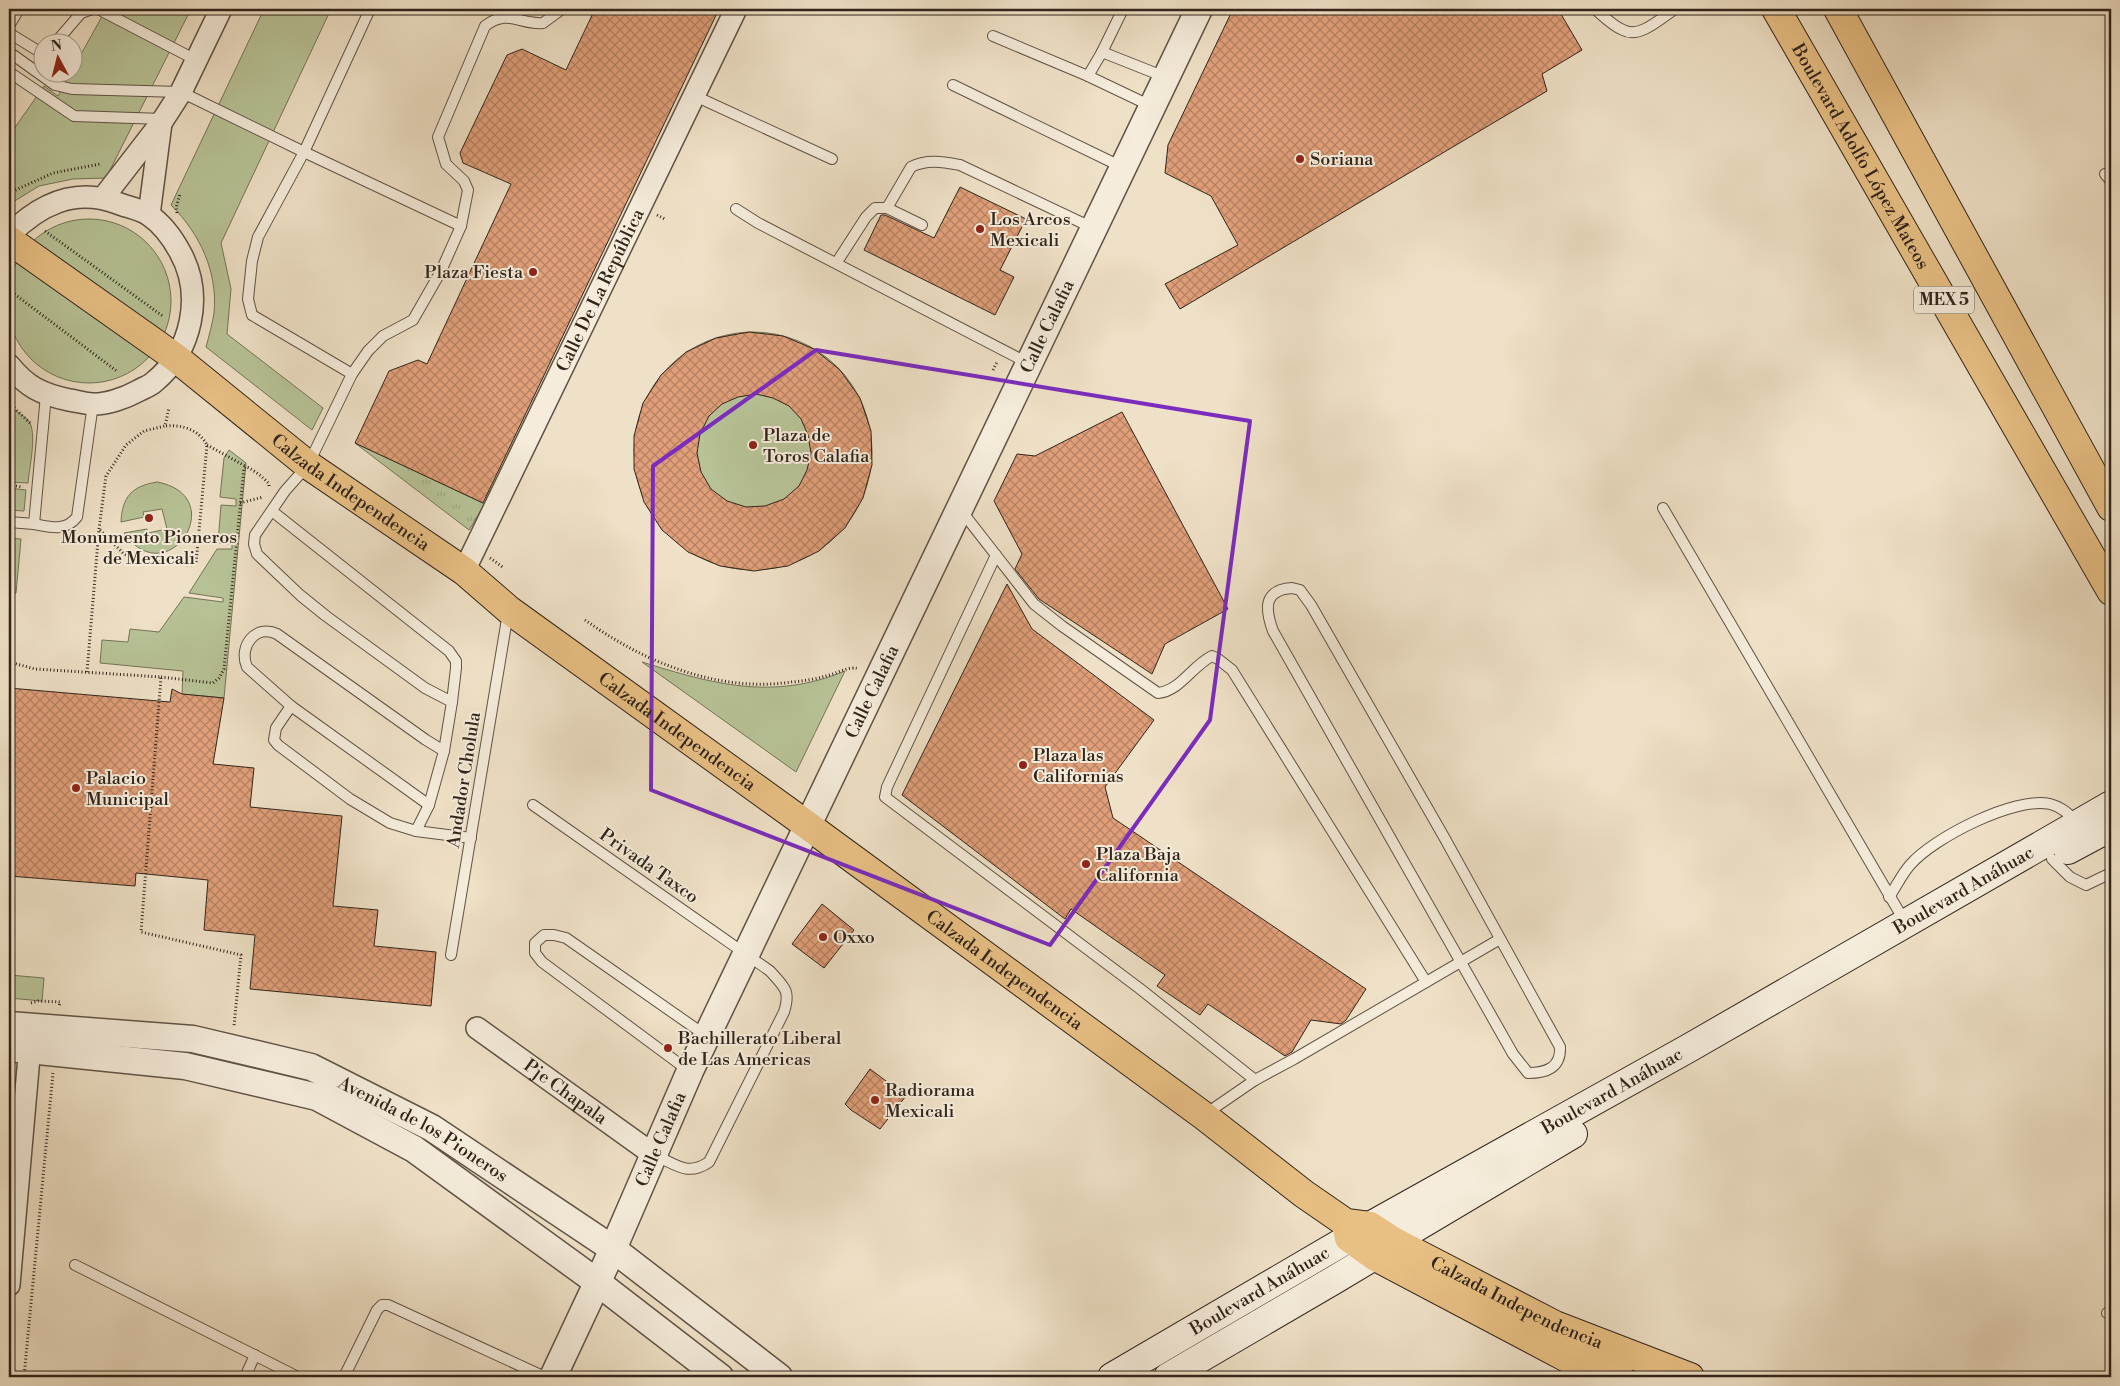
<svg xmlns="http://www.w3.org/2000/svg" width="2120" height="1386" font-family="'Libre Bodoni',serif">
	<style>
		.grass { fill: #b7c397; stroke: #747459 }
		.park { fill: url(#park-tufts); stroke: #747459 }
		.building { fill: url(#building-cross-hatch); stroke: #31241b; fill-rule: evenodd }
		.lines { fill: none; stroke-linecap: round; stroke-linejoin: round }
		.service-casing { stroke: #605346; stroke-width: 12 }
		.minor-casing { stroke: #605346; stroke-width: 24 }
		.tertiary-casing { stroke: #605346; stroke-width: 29 }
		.secondary-casing { stroke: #31241b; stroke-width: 30 }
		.primary-casing { stroke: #31241b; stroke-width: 30 }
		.path { stroke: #31241b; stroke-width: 3; stroke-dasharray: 1 2.5; stroke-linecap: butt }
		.service { stroke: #f5ecdb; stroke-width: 10 }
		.minor { stroke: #f5ecdb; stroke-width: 21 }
		.tertiary { stroke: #f5ecdb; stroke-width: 26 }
		.secondary { stroke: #f5ecdb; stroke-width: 28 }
		.primary { stroke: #e8c084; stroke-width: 28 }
		.marked { fill: none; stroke: #7b2cbf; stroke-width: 4; stroke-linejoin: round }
		.poi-dot { fill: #8f2418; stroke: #f5ecdb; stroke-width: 2 }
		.labels { text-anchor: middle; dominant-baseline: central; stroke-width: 4; stroke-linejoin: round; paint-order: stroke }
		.shield { fill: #f5ecdb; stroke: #6c6055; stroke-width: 1 }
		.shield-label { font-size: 16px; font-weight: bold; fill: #31241b }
		.street-label { font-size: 18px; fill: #31241b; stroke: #f5ecdb }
		.poi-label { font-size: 18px; fill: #31241b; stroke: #f5ecdb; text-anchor: start }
	</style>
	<defs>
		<pattern id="park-tufts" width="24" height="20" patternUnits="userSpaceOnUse" patternTransform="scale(1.25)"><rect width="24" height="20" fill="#b7c397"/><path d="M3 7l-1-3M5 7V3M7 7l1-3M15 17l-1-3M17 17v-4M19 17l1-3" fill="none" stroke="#9ea782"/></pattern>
		<pattern id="building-cross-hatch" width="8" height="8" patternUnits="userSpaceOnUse" patternTransform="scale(1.25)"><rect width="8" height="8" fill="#e09f79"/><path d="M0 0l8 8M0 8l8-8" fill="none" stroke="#b68162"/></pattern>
	</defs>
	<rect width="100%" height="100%" fill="#efe1c7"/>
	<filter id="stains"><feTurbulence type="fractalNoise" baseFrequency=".004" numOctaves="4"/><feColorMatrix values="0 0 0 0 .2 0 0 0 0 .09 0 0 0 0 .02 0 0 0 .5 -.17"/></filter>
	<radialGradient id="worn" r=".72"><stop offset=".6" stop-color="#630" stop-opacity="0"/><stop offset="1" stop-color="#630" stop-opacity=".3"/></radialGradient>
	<!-- grass -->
	<g class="grass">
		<polygon points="106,9 191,9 106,178 73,179 39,186 13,202 9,199 9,136 44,86 58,96"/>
		<path d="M264 9H331L221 243 231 289 227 334 323 408 312 430 206 347C209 336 212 325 214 313 218 272 200 234 171 205Z"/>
		<circle cx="89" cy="301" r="82"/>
		<circle cx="753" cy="451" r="119"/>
		<path d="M9 406C15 411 23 415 28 420 38 431 29 469 28 483L9 482Z"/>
		<polygon points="229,450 246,463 224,698 182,694 183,671 100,663 102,640 128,642 130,629 159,632 184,597 223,602 223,598 189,593 217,549 232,549 232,544 218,543 221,505 236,506 236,499 220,497 224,458"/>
		<path d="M157 482C232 496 168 595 124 533L147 529 148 533 167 529 162 509 143 512 144 517 121 522C122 497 132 486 157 482Z"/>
		<polygon points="9,488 26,490 24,511 9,510"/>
		<polygon points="9,538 21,539 16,593 9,593"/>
		<path d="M642 662C713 684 772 701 845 671L796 772Z"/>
		<polygon points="9,975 44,978 42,1001 9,998"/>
	</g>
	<!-- park -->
	<polygon class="park" points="355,443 485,504 469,530"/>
	<!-- building -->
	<g class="building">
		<polygon points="595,9 719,9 483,503 355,443 389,371 418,360 427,364 511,184 463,163 460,153 507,55 522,49 566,70"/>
		<polygon points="1233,9 1558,9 1582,50 1542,74 1547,91 1180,309 1165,284 1238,245 1211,196 1165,173 1168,145"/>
		<polygon points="960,187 1026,219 1000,270 1014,277 995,315 864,250 881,215 885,215 934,238"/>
		<path d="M749 332 783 336 814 349 840 370 860 398 871 431 872 465 863 498 845 528 819 551 788 566 754 571 720 566 688 552 662 530 644 502 634 469V436L643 403 661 375 686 352 716 338ZM756 394 773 398 789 406 801 419 808 435 811 453 807 470 799 486 784 499 765 506 746 507 727 501 711 489 701 472 697 453 700 434 709 416 722 404 738 397Z"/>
		<polygon points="1122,412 1228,609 1165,644 1152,674 1039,599 1015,569 1022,554 994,501 1017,454 1035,456"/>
		<polygon points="1007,584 1032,629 1154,720 1105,787 1113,818 1366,989 1346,1020 1341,1024 1311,1020 1292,1052 1285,1056 1208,1004 1200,1015 1157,986 1165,975 1071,909 1065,919 902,795"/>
		<polygon points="9,688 170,702 172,689 182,694 224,698 213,764 254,768 250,807 342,816 333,906 378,910 374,946 436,952 431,1006 250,989 255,935 204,930 208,880 136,873 135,886 9,876"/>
		<polygon points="822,904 854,930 824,968 792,944"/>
		<polygon points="870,1069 906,1096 880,1129 851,1110 845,1104"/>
	</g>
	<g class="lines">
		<defs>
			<g id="service">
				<polyline points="98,9 196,60"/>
				<polyline points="1123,9 1102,52 1088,76 1151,106"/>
				<path d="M1595 9C1603 16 1613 26 1623 30 1640 39 1661 18 1675 9"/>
				<polyline points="9,26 19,9"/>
				<polyline points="9,33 35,49 42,51"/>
				<polyline points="993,36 1088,76"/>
				<polyline points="56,42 81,13 92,9"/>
				<polyline points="9,52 55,85 72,89 181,92 304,152 461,226"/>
				<polyline points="1102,52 1165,77"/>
				<polyline points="9,72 74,116 163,119"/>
				<polyline points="953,85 1122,167"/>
				<polyline points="695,96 832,159"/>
				<polyline points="2105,174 2111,181"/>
				<path d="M887 208 911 167C927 159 943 162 960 165L1093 228"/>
				<polyline points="736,209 758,223 1028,363"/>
				<polyline points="837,262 866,217 875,208 887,208 922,225"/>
				<polyline points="352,374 252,315 248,299 252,261 258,237 304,152 370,9"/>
				<path d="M46 395 34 524C51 527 65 532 77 517L93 404"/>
				<polyline points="1663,508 1905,922"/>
				<path d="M960 509 1034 604 1062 626 1158 693C1180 691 1192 666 1212 656L1218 659 1232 670 1426 982"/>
				<path d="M272 511 449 651 456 661V668L452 702 425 688 326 616 300 595 257 554 254 544 255 535 285 491 308 465 352 374 368 351 383 336 413 320 441 271 461 226 468 190 464 181 446 164 438 137 485 26C508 8 519 25 543 23L562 9"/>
				<polyline points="9,522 34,524"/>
				<polyline points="996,555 887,787 885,797 1139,988 1255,1080"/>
				<path d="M1292 588 1300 590 1311 605 1444 837 1560 1047C1561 1068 1546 1073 1528 1073L1513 1054 1273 631C1265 609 1263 590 1292 588Z"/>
				<path d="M291 706 247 667C238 646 256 624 277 634L426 740 444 751 429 805 416 831"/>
				<polyline points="444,751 452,702"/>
				<polyline points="429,805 291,706 276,728 274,740 278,745 350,799 390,823 416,831 471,838"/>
				<path d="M533 805 770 971C784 987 791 990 784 1012L709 1162C687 1177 676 1164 654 1155"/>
				<polyline points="2052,859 2070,877 2086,885 2111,873"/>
				<path d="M1889 897C1896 887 1902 874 1910 865 1933 838 2015 796 2050 804 2062 807 2069 814 2077 823"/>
				<polyline points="451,955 508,613"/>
				<polyline points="689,1071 542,962 535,953 535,943 544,935 554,935 566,938 705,1035"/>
				<polyline points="1204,1115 1255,1080 1294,1059 1500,939"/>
				<polyline points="75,1265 298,1377"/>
				<polyline points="2107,1313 2111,1310"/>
				<polyline points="245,1377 255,1355"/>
				<polyline points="344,1377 377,1310 382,1305 388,1305 545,1377"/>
			</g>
			<g id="minor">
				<polyline points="103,198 161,123 181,92 221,9"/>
				<polyline points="149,215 161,123"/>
				<path d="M9 235C39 205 74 187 117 203 127 207 140 209 149 215 162 224 173 239 180 252 204 295 192 351 154 382 150 386 143 388 138 391 125 398 106 405 91 404 84 403 76 401 69 400 41 394 27 387 9 365"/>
				<path id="s1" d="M464 571 736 9"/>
				<path id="s2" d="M477 1028 654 1155"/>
				<polyline points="9,1285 31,1034"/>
			</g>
			<g id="tertiary">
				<path id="s3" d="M9 1025 193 1039 311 1067 432 1128 613 1249 779 1377"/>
				<polyline points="9,1048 185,1066 317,1097 414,1149 597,1282 720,1377"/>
				<path id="s4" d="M553 1377 613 1249 690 1071 1199 9"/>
			</g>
			<g id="secondary">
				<polyline points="2068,850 2111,827"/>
				<path id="s5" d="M1112 1377 1370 1226 1689 1048 2111 805"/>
				<polyline points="1168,1377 1334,1280 1374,1256 1393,1241 1573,1134"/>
			</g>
			<g id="primary">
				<path id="s6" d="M1776 9 2111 591"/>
				<polyline points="1838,9 2111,507"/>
				<path id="s7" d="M9 240 176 358 308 465 464 571 509 610 807 825 1204 1116 1304 1194 1346 1223 1370 1226 1393 1241 1555 1325 1690 1377"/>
				<polyline points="1346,1223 1349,1238 1374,1256 1569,1359 1620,1377"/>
			</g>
		</defs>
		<!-- service casing -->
		<use href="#service" class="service-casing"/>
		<!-- minor casing -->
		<use href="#minor" class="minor-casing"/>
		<!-- tertiary casing -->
		<use href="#tertiary" class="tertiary-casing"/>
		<!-- secondary casing -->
		<use href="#secondary" class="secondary-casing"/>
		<!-- primary casing -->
		<use href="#primary" class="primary-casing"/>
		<!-- path -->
		<g class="path">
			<polyline points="9,193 53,173 100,164"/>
			<polyline points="177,213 176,208 180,194"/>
			<polyline points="657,215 665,219"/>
			<polyline points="45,231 164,317"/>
			<polyline points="9,290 118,372"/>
			<polyline points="993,370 997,362"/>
			<polyline points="9,403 30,423"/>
			<polyline points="207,445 247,467"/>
			<polyline points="9,485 23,487"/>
			<polyline points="240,503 263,497"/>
			<path d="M100 530 124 554 137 559 190 565 196 563 207 445C199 430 182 424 165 426"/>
			<polyline points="490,558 504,568"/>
			<path d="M585 620C644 662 718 693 792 682 804 681 816 679 826 676 835 674 843 669 852 668 855 668 856 668 859 669"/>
			<polyline points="9,662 35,669 161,677 141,932 241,955 234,1026"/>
			<polyline points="87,672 99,529 106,476 126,445 144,431 165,426 169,408"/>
			<path d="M161 677 213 683 219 678 224 669 244 468 247 467C255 471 263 477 269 484V488"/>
			<polyline points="31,1003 38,1001 60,1002 59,1007"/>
			<polyline points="24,1377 53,1073"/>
		</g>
		<!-- service -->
		<use href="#service" class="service"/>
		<!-- minor -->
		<use href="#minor" class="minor"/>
		<!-- tertiary -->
		<use href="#tertiary" class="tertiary"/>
		<!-- secondary -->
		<use href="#secondary" class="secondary"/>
		<!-- primary -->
		<use href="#primary" class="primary"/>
	</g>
	<!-- marked area -->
	<path class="marked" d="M816 350 1250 421 1210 720 1050 945 651 790 653 466Z"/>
	<!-- markers -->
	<g class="poi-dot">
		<circle cx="1300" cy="159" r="5"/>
		<circle cx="980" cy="229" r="5"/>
		<circle cx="533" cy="272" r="5"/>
		<circle cx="753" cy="445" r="5"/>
		<circle cx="149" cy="518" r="5"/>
		<circle cx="1023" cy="765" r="5"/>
		<circle cx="76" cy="788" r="5"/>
		<circle cx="1086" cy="864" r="5"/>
		<circle cx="823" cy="937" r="5"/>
		<circle cx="668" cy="1048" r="5"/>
		<circle cx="875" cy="1100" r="5"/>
	</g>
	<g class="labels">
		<!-- shield labels -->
		<rect class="shield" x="1914" y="286.5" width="60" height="27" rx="4"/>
		<g class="shield-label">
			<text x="1944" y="300">MEX 5</text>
		</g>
		<!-- street labels -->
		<g class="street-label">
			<text stroke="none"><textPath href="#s6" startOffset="170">Boulevard Adolfo López Mateos</textPath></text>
			<text stroke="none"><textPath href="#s1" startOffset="312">Calle De La República</textPath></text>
			<text stroke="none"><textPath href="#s4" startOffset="1161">Calle Calafia</textPath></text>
			<text stroke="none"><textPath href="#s7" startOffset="425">Calzada Independencia</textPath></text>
			<text stroke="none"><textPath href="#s4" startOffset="756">Calle Calafia</textPath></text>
			<text stroke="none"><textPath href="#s7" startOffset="830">Calzada Independencia</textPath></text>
			<text transform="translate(464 780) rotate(-81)">Andador Cholula</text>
			<text transform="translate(649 866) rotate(35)">Privada Taxco</text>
			<text stroke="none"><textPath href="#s5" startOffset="981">Boulevard Anáhuac</textPath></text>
			<text stroke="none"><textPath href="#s7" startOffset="1235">Calzada Independencia</textPath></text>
			<text stroke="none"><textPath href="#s5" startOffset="576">Boulevard Anáhuac</textPath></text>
			<text stroke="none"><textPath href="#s2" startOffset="109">Pje Chapala</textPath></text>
			<text stroke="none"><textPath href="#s3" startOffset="434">Avenida de los Pioneros</textPath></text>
			<text stroke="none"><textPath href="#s4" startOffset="261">Calle Calafia</textPath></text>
			<text stroke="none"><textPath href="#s5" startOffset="171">Boulevard Anáhuac</textPath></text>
			<text stroke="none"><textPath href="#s7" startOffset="1850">Calzada Independencia</textPath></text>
		</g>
		<!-- poi labels -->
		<g class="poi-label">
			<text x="1310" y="159">Soriana</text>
			<text x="990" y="219">Los Arcos<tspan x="990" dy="21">Mexicali</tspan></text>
			<text x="523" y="272" text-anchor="end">Plaza Fiesta</text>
			<text x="763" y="435">Plaza de<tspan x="763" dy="21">Toros Calafia</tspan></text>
			<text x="149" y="537" text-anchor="middle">Monumento Pioneros<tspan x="149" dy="21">de Mexicali</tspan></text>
			<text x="1033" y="755">Plaza las<tspan x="1033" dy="21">Californias</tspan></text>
			<text x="86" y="778">Palacio<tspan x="86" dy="21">Municipal</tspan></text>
			<text x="1096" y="854">Plaza Baja<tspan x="1096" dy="21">California</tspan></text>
			<text x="833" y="937">Oxxo</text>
			<text x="678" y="1038">Bachillerato Liberal<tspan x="678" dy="21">de Las Americas</tspan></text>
			<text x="885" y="1090">Radiorama<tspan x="885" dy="21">Mexicali</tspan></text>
		</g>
	</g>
	<!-- margin -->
	<rect width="2120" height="1386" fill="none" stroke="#efe1c7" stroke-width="30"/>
	<rect x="10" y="10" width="2100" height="1366" fill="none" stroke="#31241b" stroke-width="2.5"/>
	<rect x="15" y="15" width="2090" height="1356" fill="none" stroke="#31241b"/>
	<!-- north arrow -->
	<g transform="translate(58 58) rotate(353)"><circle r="24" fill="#f5ecdb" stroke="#a79c8e"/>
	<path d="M0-4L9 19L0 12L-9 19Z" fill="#8f2418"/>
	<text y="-8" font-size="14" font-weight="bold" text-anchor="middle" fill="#31241b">N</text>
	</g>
	<rect width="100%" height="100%" filter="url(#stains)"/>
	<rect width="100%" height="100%" fill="url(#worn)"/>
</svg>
